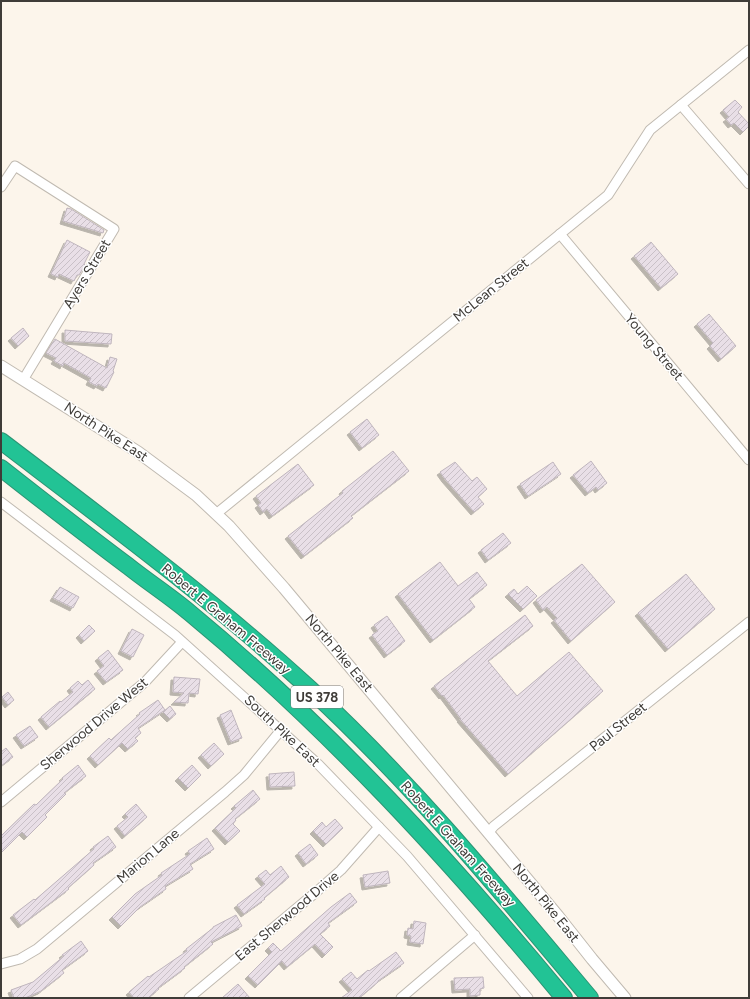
<svg xmlns="http://www.w3.org/2000/svg" width="750" height="999" font-family="Figtree,sans-serif">
	<style>
		.building { fill: url(#building-hatch); stroke: #bfb5bd; filter: url(#shadow) }
		.lines { fill: none; stroke-linecap: round; stroke-linejoin: round }
		.minor-casing { stroke: #c0bab1; stroke-width: 11 }
		.tertiary-casing { stroke: #c0bab1; stroke-width: 13 }
		.motorway-casing { stroke: #2c9474; stroke-width: 18 }
		.minor { stroke: #fff; stroke-width: 9 }
		.tertiary { stroke: #fff; stroke-width: 11 }
		.motorway { stroke: #22c395; stroke-width: 16 }
		.labels { text-anchor: middle; dominant-baseline: central; stroke-width: 3; stroke-linejoin: round; paint-order: stroke }
		.shield { fill: #fff; stroke: #797674; stroke-width: 1 }
		.shield-label { font-size: 13px; font-weight: bold; fill: #3f3c38 }
		.street-label { font-size: 14px; fill: #3f3c38; stroke: #fff }
	</style>
	<defs>
		<pattern id="building-hatch" width="6" height="6" patternUnits="userSpaceOnUse"><rect width="6" height="6" fill="#e9dfe7"/><path d="M-1 1l2-2M0 6l6-6M5 7l2-2" fill="none" stroke="#c9c0c7"/></pattern>
		<filter id="shadow"><feDropShadow dx="-3" dy="3" stdDeviation="0" flood-color="#0004"/></filter>
	</defs>
	<rect width="100%" height="100%" fill="#fcf5eb"/>
	<!-- building -->
	<g class="building">
		<polygon points="735,100 742,107 738,112 749,124 749,126 743,132 734,123 731,125 726,119 729,117 723,110"/>
		<polygon points="67,208 71,209 104,230 103,233 63,221"/>
		<polygon points="67,240 90,252 84,264 85,265 79,275 77,275 74,281 59,274 58,277 51,274"/>
		<polygon points="651,242 678,274 661,288 634,256"/>
		<polygon points="709,314 736,346 721,359 710,346 713,343 697,324"/>
		<polygon points="23,328 29,336 18,346 11,338"/>
		<polygon points="65,330 112,334 111,344 65,341"/>
		<polygon points="55,339 107,368 110,357 117,359 113,371 114,372 106,388 98,384 97,386 89,382 91,378 64,363 63,366 54,361 56,358 46,353"/>
		<polygon points="367,419 379,435 362,448 350,432"/>
		<polygon points="393,451 409,471 351,516 353,518 304,556 288,536 343,493 342,491"/>
		<polygon points="591,461 607,483 598,490 596,487 588,493 573,475"/>
		<polygon points="455,462 472,481 477,477 487,489 478,497 484,504 474,512 445,479 440,472"/>
		<polygon points="553,462 561,474 528,496 520,484"/>
		<polygon points="298,464 314,485 272,516 267,509 263,512 258,505 261,503 256,496"/>
		<polygon points="503,533 511,543 488,560 481,550"/>
		<polygon points="440,562 458,586 477,572 487,585 469,599 475,607 433,640 398,594"/>
		<polygon points="582,564 615,602 571,641 554,620 557,618 547,607 543,610 536,600"/>
		<polygon points="686,574 715,609 668,649 638,613"/>
		<polygon points="527,586 537,596 523,609 508,594 514,589 518,594"/>
		<polygon points="60,587 79,597 73,608 53,598"/>
		<polygon points="525,615 533,626 488,661 517,696 569,652 603,691 508,774 460,719 461,719 443,695 442,696 434,686"/>
		<polygon points="387,616 405,641 387,655 372,635 378,631 374,625"/>
		<polygon points="89,625 95,631 84,641 79,635"/>
		<polygon points="132,629 144,635 133,657 121,651"/>
		<polygon points="108,650 123,670 106,682 97,671 104,666 98,658"/>
		<polygon points="174,677 200,679 198,694 189,693 188,703 174,702 184,693 173,692"/>
		<polygon points="88,680 95,689 49,727 41,717 60,701 61,702 73,692 70,688 78,681 82,685"/>
		<polygon points="8,692 14,700 8,705 2,697"/>
		<polygon points="158,700 165,710 138,728 141,733 135,738 138,741 128,749 122,743 98,765 90,756 109,738 111,740 140,714 139,713"/>
		<polygon points="170,706 176,714 170,719 163,712"/>
		<polygon points="231,710 242,738 231,742 220,715"/>
		<polygon points="30,726 38,737 24,746 16,735"/>
		<polygon points="214,743 224,754 211,766 201,755"/>
		<polygon points="6,748 13,757 1,766 1,752"/>
		<polygon points="78,765 86,776 64,793 66,794 45,815 47,817 27,837 22,832 1,853 1,836 34,804 36,805 63,779 62,778"/>
		<polygon points="192,765 201,775 188,788 178,778"/>
		<polygon points="294,772 295,786 270,787 269,774"/>
		<polygon points="253,790 260,799 235,819 236,820 233,824 240,831 228,842 215,828 236,808 234,806"/>
		<polygon points="136,804 147,817 125,836 117,826 128,817 125,814"/>
		<polygon points="335,819 343,828 326,844 313,831 322,822 326,827"/>
		<polygon points="108,836 116,847 93,863 94,865 68,888 69,889 21,925 13,915 34,899 35,900 94,849 93,847"/>
		<polygon points="207,838 214,849 190,864 193,869 165,886 166,889 140,907 121,926 112,917 135,894 162,875 161,873 190,854 188,851"/>
		<polygon points="310,844 318,855 306,864 298,853"/>
		<polygon points="281,866 289,877 264,898 265,899 244,914 237,905 265,884 258,876 266,870 270,875"/>
		<polygon points="388,871 390,883 365,887 363,875"/>
		<polygon points="350,893 357,902 328,923 330,926 320,934 333,947 325,955 315,944 287,967 282,961 258,985 248,976 272,952 268,948 273,943 281,951 331,907"/>
		<polygon points="236,915 242,926 211,942 213,944 184,967 185,968 158,988 159,989 148,998 134,998 129,992 148,976 149,977 187,951 186,949 213,928 213,927"/>
		<polygon points="414,921 426,923 423,944 410,942 411,936 407,935 408,928 413,929"/>
		<polygon points="81,941 88,951 62,970 64,973 41,991 25,998 14,998 11,990 33,982 64,956 62,955"/>
		<polygon points="396,952 404,963 378,981 378,982 359,998 341,998 352,990 342,979 351,972 357,979 368,970 369,971"/>
		<polygon points="483,977 484,988 480,989 480,995 470,996 470,989 455,990 454,978"/>
		<polygon points="238,984 250,998 222,998"/>
	</g>
	<g class="lines">
		<defs>
			<g id="minor">
				<polyline points="681,105 749,184"/>
				<polyline points="1,187 15,166 114,229 23,380"/>
				<polyline points="560,234 749,460"/>
				<polyline points="1,502 175,635 318,764 407,856 528,998"/>
				<polyline points="216,514 608,195 650,130 749,50"/>
				<polyline points="1,802 145,682 182,642"/>
				<polyline points="488,833 494,826 749,622"/>
				<polyline points="1,964 20,959 37,949 225,792 244,775 281,730"/>
				<polyline points="189,998 315,893 341,870 379,827"/>
				<polyline points="401,998 475,935"/>
			</g>
			<polyline id="tertiary" points="1,366 138,452 196,495 229,526 284,588 386,710 558,916 592,959 625,998"/>
			<g id="motorway">
				<path d="M1 441C106 521 213 600 310 689 413 784 501 892 590 998"/>
				<path d="M1 468C43 501 85 534 128 566 148 582 170 596 190 613 328 727 450 860 564 998"/>
			</g>
		</defs>
		<!-- minor casing -->
		<use href="#minor" class="minor-casing"/>
		<!-- tertiary casing -->
		<use href="#tertiary" class="tertiary-casing"/>
		<!-- motorway casing -->
		<use href="#motorway" class="motorway-casing"/>
		<!-- minor -->
		<use href="#minor" class="minor"/>
		<!-- tertiary -->
		<use href="#tertiary" class="tertiary"/>
		<!-- motorway -->
		<use href="#motorway" class="motorway"/>
	</g>
	<g class="labels">
		<!-- shield labels -->
		<rect class="shield" x="291" y="686" width="52" height="22" rx="3"/>
		<g class="shield-label">
			<text x="317" y="697">US 378</text>
		</g>
		<!-- street labels -->
		<g class="street-label">
			<text transform="translate(87 274) rotate(-59)">Ayers Street</text>
			<text transform="translate(491 290) rotate(-39)">McLean Street</text>
			<text transform="translate(654 347) rotate(50)">Young Street</text>
			<text transform="translate(106 432) rotate(33)">North Pike East</text>
			<text transform="translate(226 619) rotate(40)">Robert E Graham Freeway</text>
			<text transform="translate(339 653) rotate(50)">North Pike East</text>
			<text transform="translate(94 724) rotate(-40)">Sherwood Drive West</text>
			<text transform="translate(618 727) rotate(-39)">Paul Street</text>
			<text transform="translate(282 731) rotate(43)">South Pike East</text>
			<text transform="translate(458 844) rotate(48)">Robert E Graham Freeway</text>
			<text transform="translate(148 856) rotate(-40)">Marion Lane</text>
			<text transform="translate(546 903) rotate(51)">North Pike East</text>
			<text transform="translate(287 916) rotate(-40)">East Sherwood Drive</text>
		</g>
	</g>
	<!-- border -->
	<rect width="750" height="999" fill="none" stroke="#3f3c38" stroke-width="4"/>
</svg>
